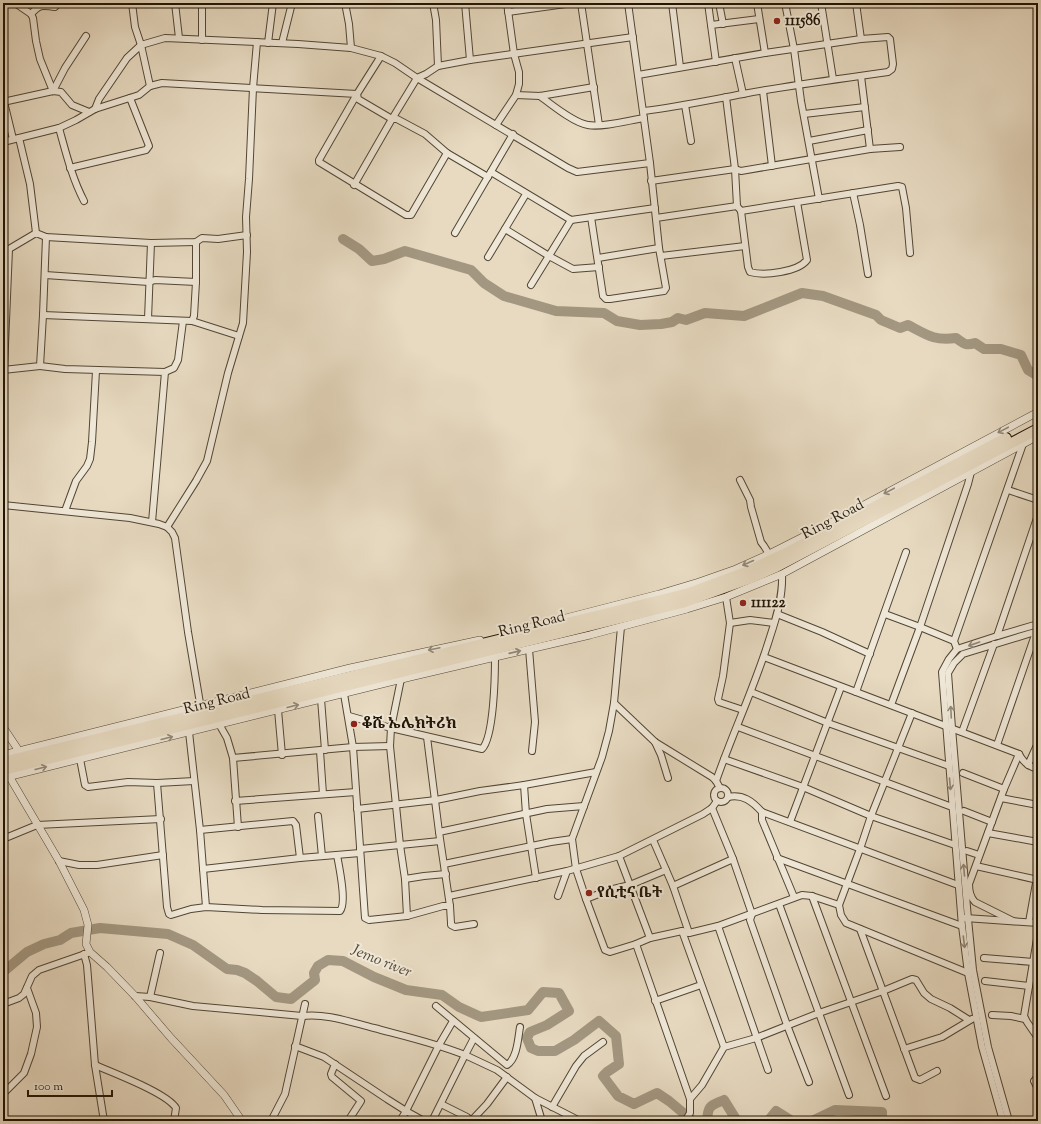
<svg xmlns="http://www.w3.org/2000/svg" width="1041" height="1124" font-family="'Sorts Mill Goudy','Noto Serif Ethiopic',serif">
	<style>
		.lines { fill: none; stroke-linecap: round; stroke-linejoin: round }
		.river { stroke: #a39781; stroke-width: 10 }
		.minor-casing { stroke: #524633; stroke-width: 8 }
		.tertiary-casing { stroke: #524633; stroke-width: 8 }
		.trunk-casing { stroke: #201404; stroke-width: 12 }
		.minor { stroke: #efe7d7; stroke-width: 6 }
		.tertiary { stroke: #efe7d7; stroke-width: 7 }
		.trunk { stroke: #e7dac1; stroke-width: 10 }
		.oneway { stroke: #928878 }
		.poi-dot { fill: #8f2418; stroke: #efe7d7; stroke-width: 1.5 }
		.labels { text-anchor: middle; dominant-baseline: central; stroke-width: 4; stroke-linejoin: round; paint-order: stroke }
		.poi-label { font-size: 15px; font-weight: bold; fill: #201404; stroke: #efe7d7; text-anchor: start }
		.street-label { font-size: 15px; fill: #201404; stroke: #efe7d7 }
		.water-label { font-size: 16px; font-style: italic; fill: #544836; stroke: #efe7d7 }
	</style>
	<rect width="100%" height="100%" fill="#e7dac1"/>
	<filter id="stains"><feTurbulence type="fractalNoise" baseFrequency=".005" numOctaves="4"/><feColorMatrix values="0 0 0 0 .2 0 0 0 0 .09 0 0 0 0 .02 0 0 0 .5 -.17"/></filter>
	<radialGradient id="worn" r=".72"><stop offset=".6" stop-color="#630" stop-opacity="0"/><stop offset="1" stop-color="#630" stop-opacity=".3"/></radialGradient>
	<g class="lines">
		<!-- river -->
		<g class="river">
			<path d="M343 239 359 249 372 261 384 259 405 251 471 270 484 283 504 296 556 311 604 313 617 321 640 325 661 324 672 322 678 318 686 320 705 313 744 316 802 293 823 296 876 315 881 320 900 328 908 325C927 335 934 341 956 338 964 344 966 346 975 343L984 349H1001L1021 355 1028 370 1038 376"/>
			<polyline points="3,972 27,952 44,944 60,940 71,933 100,928 168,934 193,945 227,969 237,970 245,973 257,981 276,997 291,999 315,980 314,973 318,966 328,960 343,961 374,977 406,990 442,995 459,1007 481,1017 528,1010 543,992 559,993 569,1011 547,1025 530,1032 527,1038 531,1048 538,1051 555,1051 574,1040 599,1021 616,1036 619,1064 607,1072 603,1076 618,1096 634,1104 657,1093 669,1101 693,1121"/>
			<path d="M707 1121C708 1105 710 1106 724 1100L737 1121"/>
			<polyline points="768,1121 776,1111 792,1121"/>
			<polyline points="812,1121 835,1110 882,1112 882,1121"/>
		</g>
		<defs>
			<g id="minor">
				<polyline points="15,3 31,14 33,18 36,41 40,59 53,91"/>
				<polyline points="132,3 135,27 141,45 150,86"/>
				<polyline points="175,3 179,38"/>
				<polyline points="202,3 202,40"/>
				<polyline points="345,3 349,24 351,48"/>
				<polyline points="433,3 436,20 438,66"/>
				<polyline points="465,3 470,60"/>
				<polyline points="581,3 599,125"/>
				<polyline points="672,3 680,67"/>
				<polyline points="708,3 716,62"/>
				<polyline points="719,3 723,24"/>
				<polyline points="757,3 765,53"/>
				<polyline points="785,3 794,49 801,101 819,199"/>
				<polyline points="821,3 833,79"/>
				<polyline points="856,3 861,39"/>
				<polyline points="508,12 573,3"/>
				<path d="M31 14C41 3 43 6 55 7L59 3"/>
				<polyline points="711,25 759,19"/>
				<polyline points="268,43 273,3"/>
				<polyline points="282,43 292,3"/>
				<polyline points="381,56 357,94 319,160 319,162 406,215 411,215 447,153"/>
				<polyline points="735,58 743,94"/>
				<path d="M638 75 765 53 861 39 888 37 890 39 893 64 892 69 888 72C840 79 791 85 743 94 710 100 677 107 644 111"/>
				<polyline points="861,76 870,149"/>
				<polyline points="53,91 65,68 86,36"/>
				<polyline points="763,91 772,166"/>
				<polyline points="516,95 540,96 594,87"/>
				<path d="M540 96C552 105 574 123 588 125 602 128 630 120 644 118"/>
				<path d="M726 97 735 169 737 206 741 211 748 267 750 272C764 276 798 272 807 260L797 202"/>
				<polyline points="3,102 53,91 61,92 72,105 89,112"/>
				<polyline points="4,102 13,139"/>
				<polyline points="685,105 691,141"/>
				<polyline points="95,109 99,99 127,58 141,45 165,38 298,44 351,48 381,56 395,63 417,78 568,168 577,172 650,163"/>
				<polyline points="804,114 865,107"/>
				<polyline points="496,125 516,95 519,84 519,72 514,54 507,3"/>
				<path d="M59 128C66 153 72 178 84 201"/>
				<polyline points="19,138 30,184 36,233"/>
				<polyline points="809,141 868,130"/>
				<polyline points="3,142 59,128 76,120 95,109 139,95 150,86 162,83 357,94 358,99 363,102 392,119 397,119 425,134 447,153 488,177"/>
				<polyline points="70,168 146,150 149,146 130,98"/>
				<polyline points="491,172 571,220 655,208"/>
				<polyline points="651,181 735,169 741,171 870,149 900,147"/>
				<polyline points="354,185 392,119 417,78 426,74 438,66 470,60 633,37"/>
				<polyline points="853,193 860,225 868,274"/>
				<polyline points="741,211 898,186 902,187 906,208 910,253"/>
				<polyline points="591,217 603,296 606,299 610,299 664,291 666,288 659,248 650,163 628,3"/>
				<polyline points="656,218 737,206"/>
				<polyline points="505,229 549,256 573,269 599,267"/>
				<polyline points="455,233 513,134"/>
				<polyline points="3,250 9,249 36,233 46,237 151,243 196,242 202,238 218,239 247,235"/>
				<polyline points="661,256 745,246"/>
				<polyline points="488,257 526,194"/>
				<polyline points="598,258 659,248"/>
				<polyline points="45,275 149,282 155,280 196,282"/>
				<polyline points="531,285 571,220"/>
				<polyline points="43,315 192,321 239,336"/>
				<polyline points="148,319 151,243"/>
				<polyline points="192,321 194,316 196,282 196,242"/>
				<polyline points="40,366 65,369 165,372 152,522"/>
				<polyline points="4,369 9,249"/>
				<polyline points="3,370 40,366 43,315 46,237"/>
				<polyline points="165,372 174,368 178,360 183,321"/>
				<polyline points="740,480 750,500 751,507 761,542 764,546 769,554"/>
				<polyline points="1008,490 1038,500"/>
				<polyline points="3,505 130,518 159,524 167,527 172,532 175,538 188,632 201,709"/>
				<polyline points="65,511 76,481 87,466 90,459 92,442 96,371"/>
				<polyline points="167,527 196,481 207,461 228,373 243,323 247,252 246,217 249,179 253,88 257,42"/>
				<polyline points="726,597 730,623 723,676 718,699 719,702 743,710"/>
				<polyline points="777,614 822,632 870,654"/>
				<polyline points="885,614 920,627 954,641"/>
				<polyline points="730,623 750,620 774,623"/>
				<polyline points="621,627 614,703 655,742 712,777 716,781 720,788"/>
				<polyline points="997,636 1038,515"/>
				<polyline points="529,649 535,722 532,751"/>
				<polyline points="957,649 954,641 1023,444"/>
				<path d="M764 657 1019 754C1023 762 1029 767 1038 769"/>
				<polyline points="401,679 391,728 390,746 400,845 405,879 407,916"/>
				<polyline points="751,692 828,723 949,766"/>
				<polyline points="856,692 906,552"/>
				<polyline points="344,694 353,747 365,918 369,920 407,916 443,906 450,906"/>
				<polyline points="321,699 325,750"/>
				<polyline points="614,703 609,731 602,757 572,839 576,869 586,899 605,950 610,952 636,944 650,938 682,931 689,933 718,926 802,895 812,896 839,905"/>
				<polyline points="891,705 920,627 968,484 971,472"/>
				<polyline points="278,710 282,755"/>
				<polyline points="912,713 871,816 860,849 839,905 841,915 846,923 968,973"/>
				<path d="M349 716 391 728 482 749C494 737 495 675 495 657"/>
				<polyline points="219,724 227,738 233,758 238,827"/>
				<polyline points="738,727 952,807"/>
				<polyline points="189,732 200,830 206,907"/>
				<polyline points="962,732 994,644"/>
				<polyline points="427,737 439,832 450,906 451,923 451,925 455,927 474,924"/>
				<polyline points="655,742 661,755 668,778"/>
				<polyline points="997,745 1036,632"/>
				<polyline points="320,751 323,794"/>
				<polyline points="233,758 353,747 390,746"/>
				<polyline points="80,759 85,785 88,787 128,782 157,783 194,781"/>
				<polyline points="724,759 803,787 871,816 955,845"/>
				<polyline points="1028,765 1038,743"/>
				<polyline points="963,773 1004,789"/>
				<path d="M716 781C733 732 755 686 770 637 777 616 783 595 782 574"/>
				<path d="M157 783 167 907 169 914 171 915 191 909 206 907 262 910 340 911C347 903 339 866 337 855"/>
				<polyline points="524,785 526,814 536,878"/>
				<circle cx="721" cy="795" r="7"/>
				<path d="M728 797C743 794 752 801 762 812L958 885"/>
				<polyline points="1001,798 1038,805"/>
				<polyline points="235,801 356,792"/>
				<polyline points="712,808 733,859 752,914 750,920 787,1025 809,1082"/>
				<polyline points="357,809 436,800 480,791 524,785 596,772"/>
				<polyline points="964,811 992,822"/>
				<polyline points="762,812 762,820 794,897"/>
				<polyline points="318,816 322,856"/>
				<polyline points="790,822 841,687"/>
				<polyline points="200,830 293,821 296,825 300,858"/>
				<polyline points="439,832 547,809 584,806"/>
				<polyline points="988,833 1038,842"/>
				<polyline points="3,839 37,825 161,819"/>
				<polyline points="653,840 673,886 689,933"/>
				<polyline points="360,849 440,841"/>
				<polyline points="967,851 979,855"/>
				<polyline points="619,856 650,938"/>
				<polyline points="777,858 962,926"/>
				<polyline points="59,861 79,865 97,865 163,855"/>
				<polyline points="444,864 551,842 572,839"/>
				<polyline points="976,866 1038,880"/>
				<polyline points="203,869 300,858 360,853"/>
				<polyline points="405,879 424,876 446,874"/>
				<polyline points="673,886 733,859"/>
				<polyline points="449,896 567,871"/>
				<polyline points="558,896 567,871 619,856 703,814 712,808 717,801"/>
				<polyline points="812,896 886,1096"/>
				<polyline points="586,899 609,890 630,885 666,870"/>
				<polyline points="779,904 849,1095"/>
				<polyline points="965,918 1038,923"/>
				<path d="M1013 921 975 902C970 897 969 891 969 884L1004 789 1019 754"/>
				<polyline points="1029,922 1038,872"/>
				<polyline points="718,926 768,1070"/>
				<polyline points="860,929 915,1078 920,1080 937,1071"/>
				<polyline points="682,931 724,1047"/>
				<polyline points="1038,933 1024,1016 1027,1022 1038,1038"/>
				<polyline points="636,944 690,1099 690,1113 685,1121"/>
				<polyline points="84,954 87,965 95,1065 104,1121"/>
				<polyline points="984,958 1033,962 1038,968"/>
				<polyline points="985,981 1029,986"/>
				<path d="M135 996 150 997 193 1006 302 1016C326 1013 350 1022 374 1028 404 1036 435 1043 465 1055L432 1121"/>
				<polyline points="150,997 160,953"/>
				<polyline points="655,1001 701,985"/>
				<polyline points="3,1004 19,998 24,994 32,976 39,970 88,953"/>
				<path d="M436 1006 507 1065C517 1059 518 1039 520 1027"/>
				<polyline points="992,1015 1011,1016 1025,1019"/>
				<polyline points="474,1038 465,1055 497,1070 535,1098"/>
				<polyline points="295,1046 324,1057 387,1099 406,1111 439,1045 453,1021"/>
				<polyline points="904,1049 942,1037 972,1019"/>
				<polyline points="335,1064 331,1074 332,1077 361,1101 348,1121"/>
				<path d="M95 1065C113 1073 167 1093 176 1108L174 1121"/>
				<polyline points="1038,1076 1034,1081 1038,1089"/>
				<polyline points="3,1094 24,1073 31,1054 37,1027 36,1013 27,988"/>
				<polyline points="690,1099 702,1085 724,1047 756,1038 819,1013 883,991 912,979 916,980 924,993 931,999 950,1008 969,1020"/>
				<polyline points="441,1104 467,1117 470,1121"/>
				<polyline points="552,1107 576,1066 584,1056 603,1042"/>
				<polyline points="271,1121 285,1094 305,1004"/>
				<polyline points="400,1121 406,1111 424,1121"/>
				<polyline points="471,1121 487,1104 507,1077"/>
				<polyline points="542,1121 535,1098 580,1121"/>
				<polyline points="1003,1121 982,1047 968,973 962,926 942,672 949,659 957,649 997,636 1038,624"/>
				<polyline points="1009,1121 988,1047 973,970 968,919 952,728 948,673 954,663 963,654 1038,631"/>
			</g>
			<g id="tertiary">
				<polyline points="527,628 659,594 699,582 736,569 769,554 834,521 1038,412"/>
				<polyline points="3,727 19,751"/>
				<polyline points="3,755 350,668 480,640"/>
				<polyline points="9,776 59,861 84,910 88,925 86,944 90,952 107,967 135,996 171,1038 224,1095 242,1121"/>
				<polyline points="3,778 410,677 590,635 687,609 726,597 782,574 1038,436"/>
			</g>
			<g id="trunk">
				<polyline points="3,762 689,593 746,572 790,551 1006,438"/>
				<polyline points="3,770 682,603 751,578 774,568 1038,429"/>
			</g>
		</defs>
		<!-- minor casing -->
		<use href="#minor" class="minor-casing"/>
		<!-- tertiary casing -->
		<use href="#tertiary" class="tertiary-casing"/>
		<!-- trunk casing -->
		<use href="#trunk" class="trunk-casing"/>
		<!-- minor -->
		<use href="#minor" class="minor"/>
		<!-- tertiary -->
		<use href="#tertiary" class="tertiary"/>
		<!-- trunk -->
		<use href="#trunk" class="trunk"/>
	</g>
	<!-- one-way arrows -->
	<defs><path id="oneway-shaft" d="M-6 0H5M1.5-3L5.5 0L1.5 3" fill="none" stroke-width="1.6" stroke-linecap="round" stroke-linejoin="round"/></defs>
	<g class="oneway">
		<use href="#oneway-shaft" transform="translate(1003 430) rotate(152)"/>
		<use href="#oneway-shaft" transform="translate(889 491) rotate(152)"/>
		<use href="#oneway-shaft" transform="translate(748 563) rotate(156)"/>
		<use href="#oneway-shaft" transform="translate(974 644) rotate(161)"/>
		<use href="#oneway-shaft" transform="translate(434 649) rotate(168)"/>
		<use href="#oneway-shaft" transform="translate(515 652) rotate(-13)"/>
		<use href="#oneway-shaft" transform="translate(293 706) rotate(-14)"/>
		<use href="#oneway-shaft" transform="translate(951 712) rotate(-93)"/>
		<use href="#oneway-shaft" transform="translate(167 738) rotate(-14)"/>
		<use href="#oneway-shaft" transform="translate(41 768) rotate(-14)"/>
		<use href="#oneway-shaft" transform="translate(950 784) rotate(85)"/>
		<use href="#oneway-shaft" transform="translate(964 870) rotate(-95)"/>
		<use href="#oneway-shaft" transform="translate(964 942) rotate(83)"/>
	</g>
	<!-- markers -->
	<g class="poi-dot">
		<circle cx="777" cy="21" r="4"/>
		<circle cx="743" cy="603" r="4"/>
		<circle cx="354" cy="724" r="4"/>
		<circle cx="589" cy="893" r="4"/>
	</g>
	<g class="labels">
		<!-- poi labels -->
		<g class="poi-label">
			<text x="785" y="21">111586</text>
			<text x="751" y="603">111122</text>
			<text x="362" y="724">ቆሼ ኤሌክትሪክ</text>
			<text x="597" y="893">የሲቲና ቤት</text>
		</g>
		<!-- street labels -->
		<g class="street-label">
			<text transform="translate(833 520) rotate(-28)">Ring Road</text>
			<text transform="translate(532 625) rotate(-14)">Ring Road</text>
			<text transform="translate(217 702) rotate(-14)">Ring Road</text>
		</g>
		<!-- water labels -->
		<g class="water-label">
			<text transform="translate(381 962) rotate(22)">Jemo river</text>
		</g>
	</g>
	<!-- margin -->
	<rect width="1041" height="1124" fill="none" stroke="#e7dac1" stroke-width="16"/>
	<rect x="4" y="4" width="1033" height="1116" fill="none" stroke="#201404" stroke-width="2"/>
	<rect x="8" y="8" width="1025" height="1108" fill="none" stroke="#201404"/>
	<!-- scale -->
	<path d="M28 1090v6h84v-6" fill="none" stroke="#201404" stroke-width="2"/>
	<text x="34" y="1090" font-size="12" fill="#201404" stroke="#efe7d7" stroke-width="3" paint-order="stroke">100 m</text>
	<rect width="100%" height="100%" filter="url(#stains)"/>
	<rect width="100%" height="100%" fill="url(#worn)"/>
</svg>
